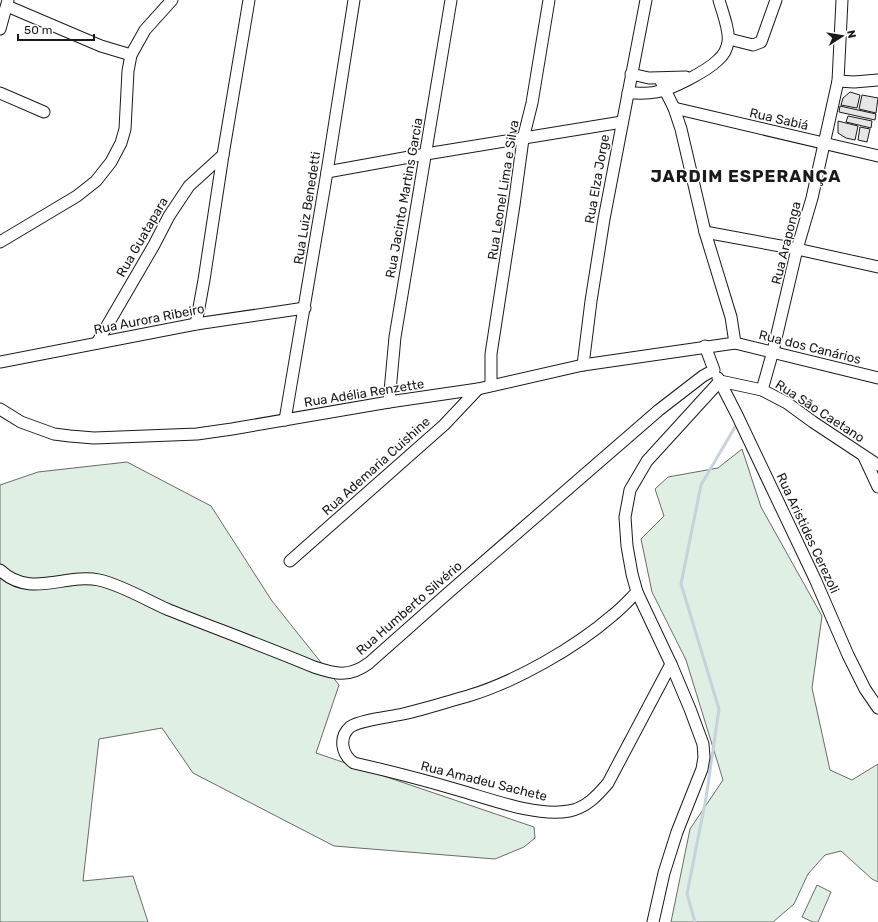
<svg xmlns="http://www.w3.org/2000/svg" width="878" height="922" font-family="Rubik,sans-serif">
	<style>
		.green { fill: #e0efe3; stroke: #6a6a6a }
		.lines { fill: none; stroke-linecap: round; stroke-linejoin: round }
		.stream { stroke: #c6d2dc; stroke-width: 3 }
		.building { fill: #e6e6e6; stroke: #1a1a1a }
		.minor-casing { stroke: #1a1a1a; stroke-width: 13 }
		.minor { stroke: #fff; stroke-width: 11 }
		.labels { text-anchor: middle; dominant-baseline: central; stroke-width: 3; stroke-linejoin: round; paint-order: stroke }
		.street-label { font-size: 13px; fill: #1a1a1a; stroke: #fff }
		.district-label { font-size: 17px; font-weight: bold; letter-spacing: 1px; fill: #1a1a1a; stroke: #fff }
	</style>
	<rect width="100%" height="100%" fill="#fff"/>
	<!-- green -->
	<g class="green">
		<polygon points="742,449 761,507 822,616 812,688 830,770 852,780 878,764 878,882 872,879 841,851 825,855 808,874 794,904 773,922 671,922 690,829 723,780 686,660 652,592 641,539 664,516 655,489 668,477 718,468"/>
		<polygon points="127,462 211,506 272,601 339,685 316,753 534,827 535,838 524,847 495,859 334,846 193,773 162,728 99,739 83,881 133,876 148,922 0,922 0,485 38,472"/>
		<polygon points="817,885 831,892 818,922 813,922 802,917"/>
	</g>
	<g class="lines">
		<!-- stream -->
		<polyline class="stream" points="695,922 687,894 706,798 719,709 681,584 701,485 735,427"/>
	</g>
	<!-- building -->
	<g class="building">
		<polygon points="850,92 860,95 857,108 841,105 843,98"/>
		<polygon points="862,95 878,98 876,113 859,109"/>
		<polygon points="840,106 876,114 875,120 839,112"/>
		<polygon points="848,116 872,121 871,128 846,122"/>
		<polygon points="838,121 858,126 855,140 846,138 838,133"/>
		<polygon points="860,127 870,129 867,142 858,140"/>
	</g>
	<g class="lines">
		<defs>
			<g id="minor">
				<polyline points="7,6 101,46 131,55"/>
				<polyline points="0,29 8,0"/>
				<polyline points="729,39 753,45 761,42 776,0"/>
				<polyline points="631,74 649,78 686,77"/>
				<polyline points="660,79 665,90 674,108 681,129 705,232 731,317 735,343"/>
				<polyline points="838,81 854,82 878,80"/>
				<polyline points="0,93 44,112"/>
				<path d="M628 93C637 93 647 94 656 92 671 90 707 71 718 60 724 55 727 49 728 42 730 31 722 11 719 0"/>
				<polyline points="674,108 878,156"/>
				<polyline points="327,172 426,154 622,122"/>
				<polyline points="705,232 797,249 878,267"/>
				<polyline points="0,242 77,196 96,181 111,162 121,143 125,129 128,71 131,55 145,30 172,0"/>
				<polyline points="196,324 204,280 223,155 249,0"/>
				<polyline points="97,343 154,245 169,216 189,186 223,155"/>
				<polyline points="0,362 196,324 305,308"/>
				<polyline points="583,365 591,301 604,219 646,0"/>
				<polyline points="718,378 737,415 815,579 848,655 865,689 878,708"/>
				<polyline points="491,385 491,354 514,205 523,139 532,103 549,0"/>
				<polyline points="762,390 773,351 797,249 812,198 838,81 842,0"/>
				<polyline points="389,402 395,337 451,0"/>
				<polyline points="0,409 21,422 54,434 70,436 94,438 197,434 232,429 389,402 478,389 583,365 735,343 878,378"/>
				<polyline points="285,420 327,172 354,0"/>
				<polyline points="864,457 878,487"/>
				<polyline points="290,561 444,425 478,389"/>
				<path d="M0 570C30 599 65 573 99 580 122 585 148 601 169 610 217 629 266 647 314 667 335 674 349 678 369 663L448 593 659 410 703 376 714 370 705 346"/>
				<path d="M637 592C629 600 622 608 613 615 575 648 515 682 468 696 446 702 425 709 403 714 390 717 360 720 350 727 338 738 342 755 354 763 389 771 424 780 458 790 490 799 536 817 569 811 586 808 597 796 608 783L671 664"/>
				<polyline points="653,922 664,873 677,832 702,769 704,757 703,744 690,709 671,664 637,592 632,574 627,546 625,517 630,490 647,461 720,381 762,390 787,403 813,422 878,465"/>
			</g>
		</defs>
		<!-- minor casing -->
		<use href="#minor" class="minor-casing"/>
		<!-- minor -->
		<use href="#minor" class="minor"/>
	</g>
	<g class="labels">
		<!-- street labels -->
		<g class="street-label">
			<text transform="translate(779 119) rotate(13)">Rua Sabiá</text>
			<text transform="translate(597 179) rotate(-80)">Rua Elza Jorge</text>
			<text transform="translate(503 190) rotate(-81)">Rua Leonel Lima e Silva</text>
			<text transform="translate(404 198) rotate(-80)">Rua Jacinto Martins Garcia</text>
			<text transform="translate(307 208) rotate(-81)">Rua Luiz Benedetti</text>
			<text transform="translate(142 237) rotate(-60)">Rua Guatapara</text>
			<text transform="translate(786 243) rotate(-76)">Rua Araponga</text>
			<text transform="translate(149 319) rotate(-11)">Rua Aurora Ribeiro</text>
			<text transform="translate(810 347) rotate(14)">Rua dos Canários</text>
			<text transform="translate(364 393) rotate(-9)">Rua Adélia Renzette</text>
			<text transform="translate(820 411) rotate(33)">Rua São Caetano</text>
			<text transform="translate(376 466) rotate(-42)">Rua Ademaria Cuishine</text>
			<text transform="translate(808 533) rotate(65)">Rua Aristides Cerezoli</text>
			<text transform="translate(409 608) rotate(-41)">Rua Humberto Silvério</text>
			<text transform="translate(484 781) rotate(14)">Rua Amadeu Sachete</text>
		</g>
		<!-- district labels -->
		<g class="district-label">
			<text x="746" y="176">JARDIM ESPERANÇA</text>
		</g>
	</g>
	<!-- north arrow -->
	<g transform="translate(842 36) rotate(78)" stroke="#ffffff" stroke-width="3" paint-order="stroke">
	<path d="M0-3L7 15L0 10L-7 15Z" fill="#1a1a1a"/>
	<text y="-6" font-size="11" font-weight="bold" text-anchor="middle" fill="#1a1a1a">N</text>
	</g>
	<!-- scale -->
	<path d="M18 34v6h76v-6" fill="none" stroke="#1a1a1a" stroke-width="2"/>
	<text x="24" y="34" font-size="12" fill="#1a1a1a" stroke="#ffffff" stroke-width="3" paint-order="stroke">50 m</text>
</svg>
